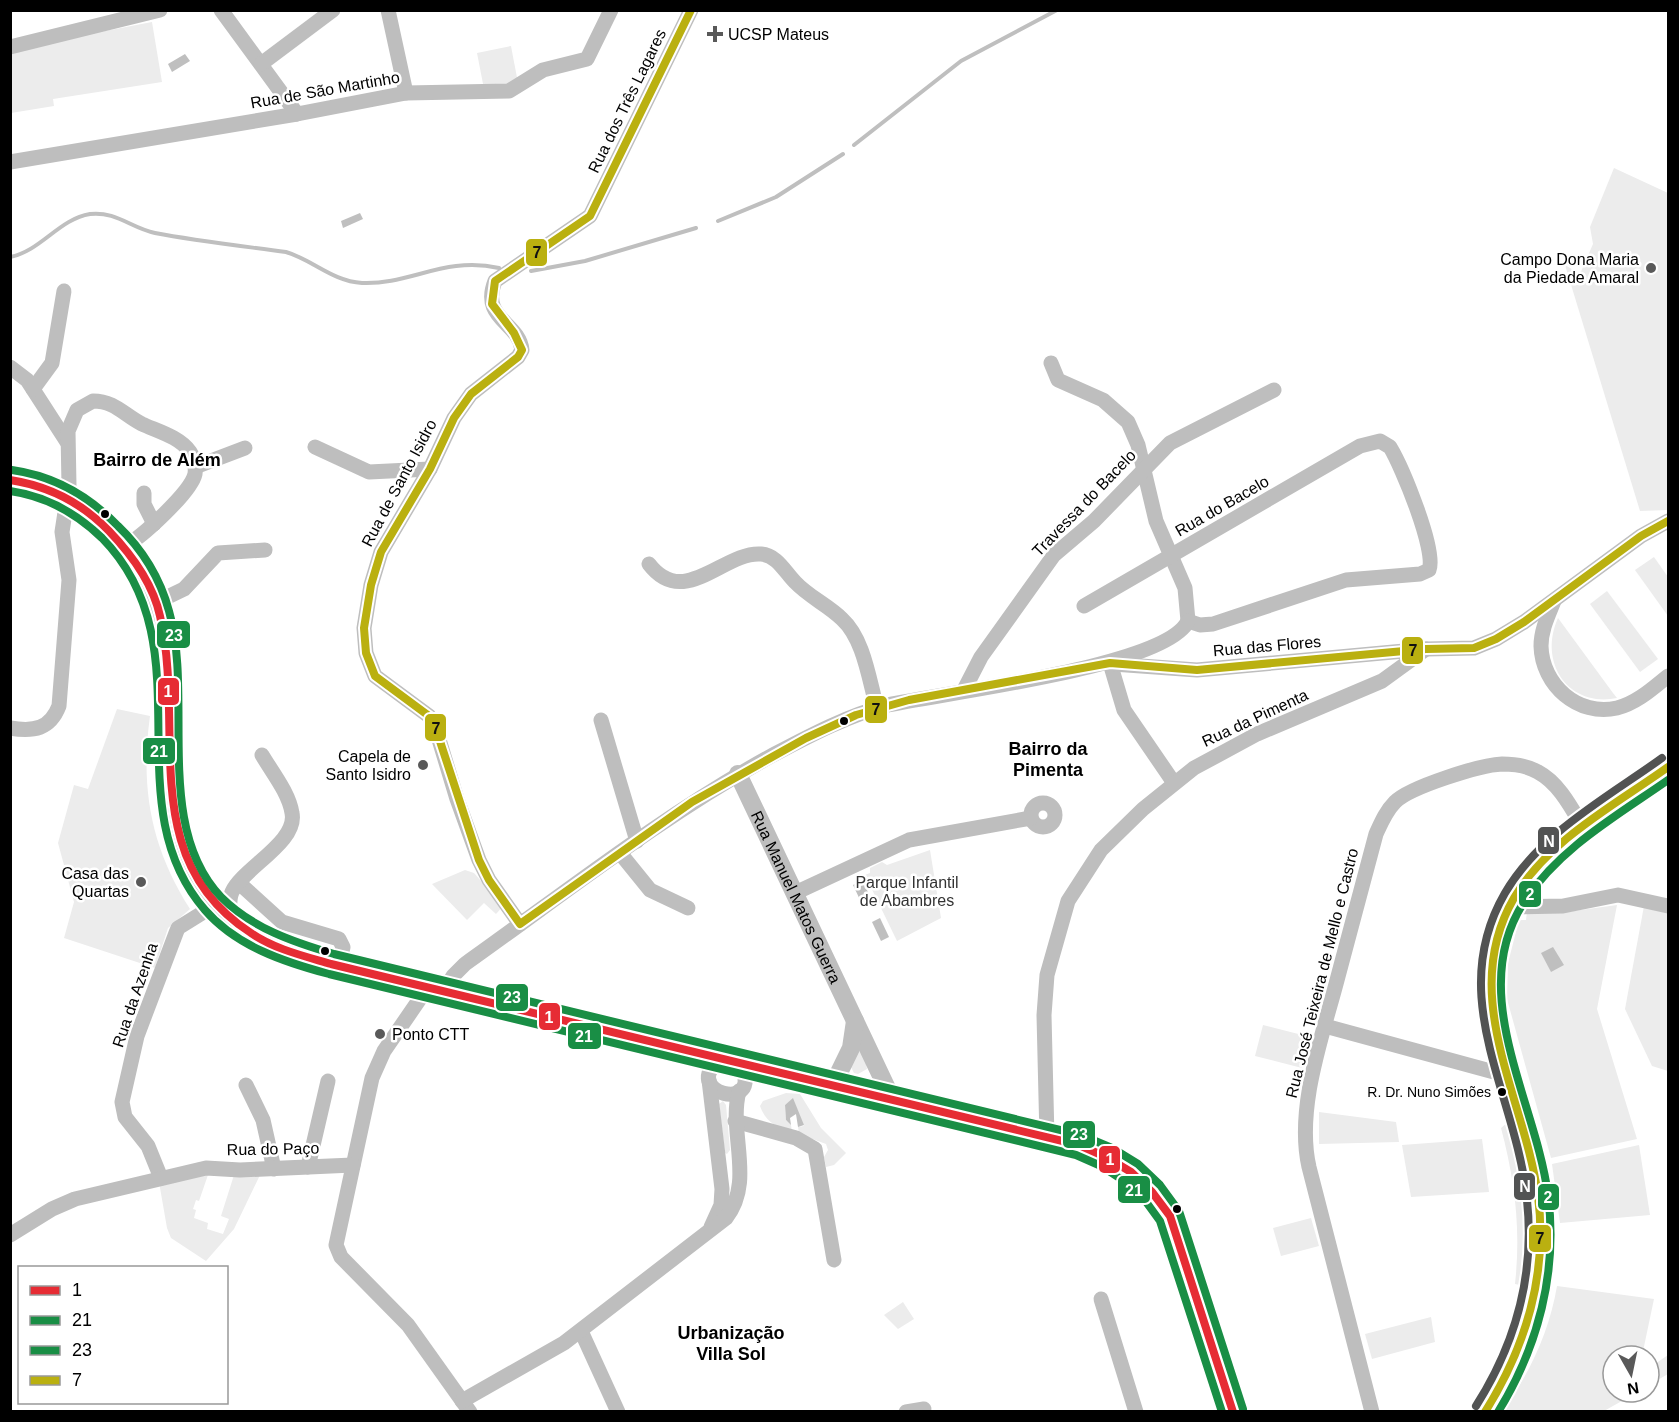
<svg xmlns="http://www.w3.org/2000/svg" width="1679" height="1422" font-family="Helvetica,sans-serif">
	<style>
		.green { fill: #ececec }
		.water { fill: #bfbfbf }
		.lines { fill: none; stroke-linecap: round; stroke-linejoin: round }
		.stream { stroke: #bfbfbf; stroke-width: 4 }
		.primary-casing { stroke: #dbdbdb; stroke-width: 26 }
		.minor { stroke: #bebebe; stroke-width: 15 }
		.tertiary { stroke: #bebebe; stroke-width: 18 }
		.secondary { stroke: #b8b8b8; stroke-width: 21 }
		.primary { stroke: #bebebe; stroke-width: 24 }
		.bus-1-casing { stroke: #fff; stroke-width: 12 }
		.bus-2-casing { stroke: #fff; stroke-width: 12 }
		.bus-3-casing { stroke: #fff; stroke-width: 12 }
		.bus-4-casing { stroke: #fff; stroke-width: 12 }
		.bus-5-casing { stroke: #fff; stroke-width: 12 }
		.bus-6-casing { stroke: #fff; stroke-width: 12 }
		.bus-1 { stroke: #e62c34; stroke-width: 8 }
		.bus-2 { stroke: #198e45; stroke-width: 8 }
		.bus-3 { stroke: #198e45; stroke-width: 8 }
		.bus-4 { stroke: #bab010; stroke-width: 8 }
		.bus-5 { stroke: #198e45; stroke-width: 8 }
		.bus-6 { stroke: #525353; stroke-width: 8 }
		.poi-dot { fill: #595959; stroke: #fff; stroke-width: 2 }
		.bus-dot { fill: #000; stroke: #fff; stroke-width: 2 }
		.labels { text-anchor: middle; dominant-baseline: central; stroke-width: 5; stroke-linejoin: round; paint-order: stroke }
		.bus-label { font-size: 14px; fill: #000; stroke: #fff; text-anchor: end }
		.poi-label { font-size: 16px; fill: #000; stroke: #fff; text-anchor: end }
		.street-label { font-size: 16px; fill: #000; stroke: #fff }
		.park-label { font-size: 16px; fill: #333; stroke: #fff }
		.neighbourhood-label { font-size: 18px; font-weight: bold; fill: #000; stroke: #fff }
		.line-badge { stroke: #fff; stroke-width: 2 }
		.badge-label { font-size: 16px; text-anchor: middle; font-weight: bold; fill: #fff }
		.pale-badge-label { font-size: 16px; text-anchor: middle; font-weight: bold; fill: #111 }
	</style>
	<rect width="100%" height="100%" fill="#fff"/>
	<!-- green -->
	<g class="green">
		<polygon points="152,22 162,82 53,99 54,106 11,113 11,49"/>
		<polygon points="511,46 518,83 484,89 477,53"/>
		<polygon points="1614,168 1668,193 1668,510 1640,511 1565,265 1580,274 1593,244 1590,227"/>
		<polygon points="1654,557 1668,577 1668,616 1635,570"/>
		<polygon points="1607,591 1658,659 1640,672 1590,604"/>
		<path d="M1558 618 1613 693 1617 698C1568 708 1538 662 1558 618Z"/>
		<path d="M117 709 150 716C140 788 151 848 190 909L168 928 155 968 64 938 74 902 58 843 74 785 88 789Z"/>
		<polygon points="930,850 941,918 897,941 865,875 870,873 870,868 882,862 887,865"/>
		<polygon points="465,870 474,873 503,906 496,914 484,903 467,920 432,884"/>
		<polygon points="1617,905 1597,1009 1637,1139 1551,1158 1507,999 1508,963 1519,920 1526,920 1527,911 1566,912"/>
		<polygon points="1644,906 1668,907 1668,1071 1652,1066 1625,1009"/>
		<polygon points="1263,1025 1310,1037 1302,1068 1255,1056"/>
		<polygon points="857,1047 866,1062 867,1069 858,1074 854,1073 851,1067"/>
		<path d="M786 1093 800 1094 821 1128 846 1153 834 1165 826 1167 824 1157 828 1150 826 1144 799 1134 798 1127 804 1126 793 1099 785 1105 786 1120 791 1125 792 1132C777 1127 766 1123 760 1106L763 1101Z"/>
		<polygon points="723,1101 726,1105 730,1150 727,1154 725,1153 719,1104"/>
		<polygon points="1319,1112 1396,1122 1399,1142 1319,1144"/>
		<path d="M1508 1122C1526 1180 1533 1226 1525 1286L1515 1284C1521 1229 1515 1181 1501 1128Z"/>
		<polygon points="1482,1139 1489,1192 1411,1197 1402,1145"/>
		<polygon points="1639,1145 1650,1215 1560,1223 1552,1164"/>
		<polygon points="209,1172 199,1201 196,1200 193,1209 196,1210 194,1218 208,1223 207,1229 223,1234 229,1219 221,1216 234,1175 260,1175 234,1229 206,1261 171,1238 167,1228 159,1182"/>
		<polygon points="1311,1218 1319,1246 1281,1256 1273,1228"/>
		<path d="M1557 1286 1654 1299 1642 1356H1613V1392H1638L1604 1411H1503C1530 1372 1549 1333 1557 1286Z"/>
		<polygon points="903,1302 914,1319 898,1329 884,1315"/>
		<polygon points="1431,1317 1435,1342 1372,1359 1365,1334"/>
		<polygon points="1668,1355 1668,1374 1649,1385 1649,1368"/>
	</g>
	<!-- water -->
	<g class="water">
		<polygon points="185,54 190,61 172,72 168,64"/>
		<polygon points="360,213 363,219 343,228 341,221"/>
		<polygon points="862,880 872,900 862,904 853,885"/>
		<polygon points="880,918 889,937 881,941 872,922"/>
		<polygon points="1553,947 1564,965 1551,972 1541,953"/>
		<polygon points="793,1098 804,1125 798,1127 796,1114 790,1118 791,1125 786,1120 785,1105"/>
	</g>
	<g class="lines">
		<!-- stream -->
		<g class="stream">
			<polyline points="854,145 961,61 1057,10"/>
			<polyline points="718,221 776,197 843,154"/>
			<path d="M10 257C41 251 59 219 90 214 116 211 131 228 155 233 197 241 242 246 286 252 313 260 332 281 362 283 410 285 444 256 499 268"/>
			<polyline points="531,271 585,261 696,228"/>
		</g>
		<defs>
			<path id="primary" d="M10 480C47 484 80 502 106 528 131 552 151 582 160 616 187 724 131 862 250 933 276 948 303 956 331 964L1079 1145C1117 1158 1149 1181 1170 1216L1233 1412"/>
		</defs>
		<!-- primary casing -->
		<use href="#primary" class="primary-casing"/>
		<!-- minor -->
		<g class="minor">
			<polyline points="221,10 297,114"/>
			<polyline points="388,10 406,93"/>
			<polyline points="10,47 160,10"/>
			<polyline points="261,64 333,10"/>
			<polyline points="10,162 297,114 406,93 509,91 543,70 587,59 611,10"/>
			<polyline points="1051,363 1058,380 1103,400 1128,422 1138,445 1156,521 1185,588 1188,621"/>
			<polyline points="10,367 27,380 67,442"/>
			<polyline points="33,389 52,363 64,291"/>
			<polyline points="315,447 369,472 430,469"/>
			<polyline points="195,467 245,448"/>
			<polyline points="144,493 144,504 154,524"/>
			<path d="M649 564C684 610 724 551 761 554 777 555 785 572 795 582 809 597 828 605 842 619 864 639 869 680 877 708"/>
			<path d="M1554 601C1548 616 1541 630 1541 646 1542 685 1578 717 1617 708 1637 703 1653 688 1668 676"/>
			<polyline points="155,603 184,589 218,553 265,550"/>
			<path d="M1084 606 1360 446 1380 441 1390 447C1402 467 1437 551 1429 570L1420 574 1346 580 1213 624 1200 625 1188 621"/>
			<polyline points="1110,663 1124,710 1174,783"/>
			<polyline points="1113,664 1197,670 1426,649 1474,648 1496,639 1524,622 1641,536 1668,521"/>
			<polyline points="964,690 981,657 1054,555 1094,521 1170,443 1274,390"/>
			<polyline points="601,720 637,841"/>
			<path d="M10 728C34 732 50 729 59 706L69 580 62 532 69 486 68 431 77 410 93 401C115 401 124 415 142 424 157 431 180 437 190 452 194 458 196 466 195 474 191 492 142 537 125 546"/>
			<circle cx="1043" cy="815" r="12"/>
			<polyline points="620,853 650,890 688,908"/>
			<polyline points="239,883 282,922 339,939 343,947 339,965"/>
			<polyline points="795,893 909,840 1031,818"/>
			<polyline points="1509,907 1563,906 1618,895 1668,906"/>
			<path d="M231 920C230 911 228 901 232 892 243 868 298 842 292 813 289 793 272 772 262 755"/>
			<path d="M520 924 489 880 479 860 457 799 434 723 429 716 375 676 366 653 364 628 371 585 381 552 430 469 454 418 471 394 518 357 522 350C519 322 480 319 495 281L590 216 691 10"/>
			<polyline points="428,987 384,1051 372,1078 336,1245 341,1257 408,1325 470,1412"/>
			<path d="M444 991 453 976 465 964C565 893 662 816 771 756 809 736 846 716 888 705 942 693 1166 667 1188 621"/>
			<polyline points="1325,1026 1505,1075"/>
			<path d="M722 1059C675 1091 767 1117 740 1063"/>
			<polyline points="709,1080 722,1189 721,1205 711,1227"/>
			<polyline points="246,1085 263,1120 274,1169"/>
			<polyline points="735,1121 796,1138 815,1149 834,1260"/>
			<polyline points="1047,1138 1044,1015 1047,975 1068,901 1101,850 1143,809 1194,768 1257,734 1382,681 1426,649"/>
			<polyline points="308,1167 328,1081"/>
			<polyline points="161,1178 148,1146 125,1117 122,1102 137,1036 176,933 178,928 215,905"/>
			<polyline points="10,1235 52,1209 75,1199 206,1168 240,1170 353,1165"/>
			<polyline points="1101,1299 1136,1412"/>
			<polyline points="581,1331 618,1412"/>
			<path d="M462 1401 564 1343 726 1218C755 1181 728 1133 739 1091"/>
			<polyline points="906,1412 924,1409"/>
			<path d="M1372 1412 1309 1167C1296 1110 1321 1040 1336 984 1349 934 1363 884 1376 834 1381 823 1386 811 1395 802 1410 787 1480 765 1502 764 1514 764 1528 766 1538 772 1559 783 1572 809 1584 829"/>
		</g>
		<!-- tertiary -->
		<g class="tertiary">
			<path id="s1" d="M738 774 893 1101"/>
			<polyline points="833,1085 851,1048 855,1021"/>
		</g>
		<!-- secondary -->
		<path class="secondary" d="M1485 1412C1535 1342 1552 1249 1532 1165 1511 1080 1462 982 1514 898 1549 842 1616 805 1668 767"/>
		<!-- primary -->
		<use href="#primary" class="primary"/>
		<defs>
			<path id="bus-1" d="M10 480C49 486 82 503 109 531 132 555 153 584 160 616 186 728 135 858 251 933 274 949 304 956 331 964L1079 1145 1106 1157 1131 1172 1152 1192 1170 1216 1233 1412"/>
			<path id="bus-2" d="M10 491C46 496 76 513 102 538 209 647 111 802 205 910 236 946 284 962 329 974L1076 1155 1101 1166 1124 1181 1144 1199 1160 1221 1222 1412"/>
			<path id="bus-3" d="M12 470C54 476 88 495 118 526 142 549 160 578 169 611 194 698 153 826 221 897 252 928 293 942 334 954L1081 1135 1112 1148 1138 1164 1160 1185 1179 1211 1243 1409"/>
			<g id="bus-4">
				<polyline points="691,10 590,216 495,281 492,304 514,333 522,350 518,357 471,394 454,418 430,469 381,552 371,585 364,628 366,653 375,676 429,716 434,723 479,860 489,880 520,924 692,802 806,738 856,715 909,700 1110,663 1197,670 1426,649 1474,648 1496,639 1524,622 1641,536 1668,521"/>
				<path d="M1485 1412C1526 1347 1548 1273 1538 1196 1525 1098 1457 996 1514 898 1548 840 1615 805 1668 767"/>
			</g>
			<path id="bus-5" d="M1498 1412C1538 1347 1558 1272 1548 1195 1536 1101 1465 993 1524 902 1559 848 1618 815 1668 780"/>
			<path id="bus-6" d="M1476 1406C1516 1343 1535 1275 1527 1200 1517 1095 1444 998 1505 893 1539 834 1608 797 1662 758"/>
		</defs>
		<!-- bus-1 casing -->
		<use href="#bus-1" class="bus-1-casing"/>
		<!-- bus-2 casing -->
		<use href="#bus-2" class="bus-2-casing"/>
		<!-- bus-3 casing -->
		<use href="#bus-3" class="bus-3-casing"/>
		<!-- bus-4 casing -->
		<use href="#bus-4" class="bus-4-casing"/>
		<!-- bus-5 casing -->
		<use href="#bus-5" class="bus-5-casing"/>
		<!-- bus-6 casing -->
		<use href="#bus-6" class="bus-6-casing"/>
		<!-- bus-1 -->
		<use href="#bus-1" class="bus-1"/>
		<!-- bus-2 -->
		<use href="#bus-2" class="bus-2"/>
		<!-- bus-3 -->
		<use href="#bus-3" class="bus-3"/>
		<!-- bus-4 -->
		<use href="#bus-4" class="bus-4"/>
		<!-- bus-5 -->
		<use href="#bus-5" class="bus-5"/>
		<!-- bus-6 -->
		<use href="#bus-6" class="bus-6"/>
	</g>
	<!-- markers -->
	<g class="poi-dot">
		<path d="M712 25h6v6h6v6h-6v6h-6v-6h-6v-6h6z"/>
		<circle cx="1651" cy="268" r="6"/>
		<circle cx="423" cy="765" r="6"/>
		<circle cx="141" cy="882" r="6"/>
		<circle cx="380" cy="1034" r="6"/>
	</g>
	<g class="bus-dot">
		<circle cx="105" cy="514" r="5"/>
		<circle cx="844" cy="721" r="5"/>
		<circle cx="325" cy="951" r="5"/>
		<circle cx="1502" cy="1092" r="5"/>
		<circle cx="1177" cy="1209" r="5"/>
	</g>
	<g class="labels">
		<!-- bus labels -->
		<g class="bus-label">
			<text x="1491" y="1092">R. Dr. Nuno Simões</text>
		</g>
		<!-- poi labels -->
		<g class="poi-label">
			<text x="728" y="34" text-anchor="start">UCSP Mateus</text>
			<text x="1639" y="259">Campo Dona Maria<tspan x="1639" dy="18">da Piedade Amaral</tspan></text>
			<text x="411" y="756">Capela de<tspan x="411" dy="18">Santo Isidro</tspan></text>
			<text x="129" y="873">Casa das<tspan x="129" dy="18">Quartas</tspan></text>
			<text x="392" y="1034" text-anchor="start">Ponto CTT</text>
		</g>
		<!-- street labels -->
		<g class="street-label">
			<text transform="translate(325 90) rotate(-10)">Rua de São Martinho</text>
			<text transform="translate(627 101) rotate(-64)">Rua dos Três Lagares</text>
			<text transform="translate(399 483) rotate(-62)">Rua de Santo Isidro</text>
			<text transform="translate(1084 503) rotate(-46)">Travessa do Bacelo</text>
			<text transform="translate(1222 506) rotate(-30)">Rua do Bacelo</text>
			<text transform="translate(1267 646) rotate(-5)">Rua das Flores</text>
			<text transform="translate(1255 718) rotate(-25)">Rua da Pimenta</text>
			<text stroke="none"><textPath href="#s1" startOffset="136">Rua Manuel Matos Guerra</textPath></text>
			<text transform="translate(1322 973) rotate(-76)">Rua José Teixeira de Mello e Castro</text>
			<text transform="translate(135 995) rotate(-71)">Rua da Azenha</text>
			<text transform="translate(273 1149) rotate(-1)">Rua do Paço</text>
		</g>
		<!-- park labels -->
		<g class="park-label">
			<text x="907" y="882">Parque Infantil<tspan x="907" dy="18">de Abambres</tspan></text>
		</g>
		<!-- neighbourhood labels -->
		<g class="neighbourhood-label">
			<text x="157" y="460">Bairro de Além</text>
			<text x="1048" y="749">Bairro da<tspan x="1048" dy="21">Pimenta</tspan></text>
			<text x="731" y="1333">Urbanização<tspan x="731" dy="21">Villa Sol</tspan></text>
		</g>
	</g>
	<g class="line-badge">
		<rect x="525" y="238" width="23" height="29" rx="6" fill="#bab010"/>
		<rect x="156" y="620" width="35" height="29" rx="6" fill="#198e45"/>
		<rect x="1401" y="636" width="23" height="29" rx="6" fill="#bab010"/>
		<rect x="157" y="677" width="23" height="29" rx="6" fill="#e62c34"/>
		<rect x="864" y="695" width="24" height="29" rx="6" fill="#bab010"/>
		<rect x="424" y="713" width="23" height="29" rx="6" fill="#bab010"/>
		<rect x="142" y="737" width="34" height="28" rx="6" fill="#198e45"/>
		<rect x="1537" y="826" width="23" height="29" rx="6" fill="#525353"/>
		<rect x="1518" y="880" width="24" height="28" rx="6" fill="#198e45"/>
		<rect x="495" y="983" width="34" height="29" rx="6" fill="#198e45"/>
		<rect x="538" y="1002" width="23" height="29" rx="6" fill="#e62c34"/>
		<rect x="567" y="1022" width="35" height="28" rx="6" fill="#198e45"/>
		<rect x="1062" y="1120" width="34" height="29" rx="6" fill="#198e45"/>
		<rect x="1098" y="1145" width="23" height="29" rx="6" fill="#e62c34"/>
		<rect x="1513" y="1172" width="23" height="29" rx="6" fill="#525353"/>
		<rect x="1117" y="1175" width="34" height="29" rx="6" fill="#198e45"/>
		<rect x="1537" y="1183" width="23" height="28" rx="6" fill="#198e45"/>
		<rect x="1528" y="1224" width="24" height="29" rx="6" fill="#bab010"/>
	</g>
	<g class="badge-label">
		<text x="174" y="641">23</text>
		<text x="168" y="697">1</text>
		<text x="159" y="757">21</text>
		<text x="1549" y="847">N</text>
		<text x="1530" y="900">2</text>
		<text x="512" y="1003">23</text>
		<text x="549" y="1023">1</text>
		<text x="584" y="1042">21</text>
		<text x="1079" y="1140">23</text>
		<text x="1110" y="1165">1</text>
		<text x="1525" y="1192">N</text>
		<text x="1134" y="1196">21</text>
		<text x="1548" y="1203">2</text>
	</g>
	<g class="pale-badge-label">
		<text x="537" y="258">7</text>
		<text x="1413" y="656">7</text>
		<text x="876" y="715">7</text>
		<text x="436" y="734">7</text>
		<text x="1540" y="1244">7</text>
	</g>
	<!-- border -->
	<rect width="1679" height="1422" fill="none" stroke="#000000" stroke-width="24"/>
	<!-- legend -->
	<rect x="18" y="1266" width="210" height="138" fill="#ffffff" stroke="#999999" stroke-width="1.5"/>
	<rect x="30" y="1286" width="30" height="9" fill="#e62c34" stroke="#999999" stroke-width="1.5"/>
	<text x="72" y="1296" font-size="18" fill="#000000">1</text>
	<rect x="30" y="1316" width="30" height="9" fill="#198e45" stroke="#999999" stroke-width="1.5"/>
	<text x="72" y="1326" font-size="18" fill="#000000">21</text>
	<rect x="30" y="1346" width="30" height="9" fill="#198e45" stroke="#999999" stroke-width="1.5"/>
	<text x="72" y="1356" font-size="18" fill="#000000">23</text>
	<rect x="30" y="1376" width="30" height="9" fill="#bab010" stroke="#999999" stroke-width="1.5"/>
	<text x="72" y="1386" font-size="18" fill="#000000">7</text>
	<!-- north arrow -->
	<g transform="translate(1631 1374) rotate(171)"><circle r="28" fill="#ffffff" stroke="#999999" stroke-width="1.5"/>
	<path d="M0-4.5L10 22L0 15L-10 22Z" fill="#595959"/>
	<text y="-9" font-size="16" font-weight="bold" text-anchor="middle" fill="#000000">N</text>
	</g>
</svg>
